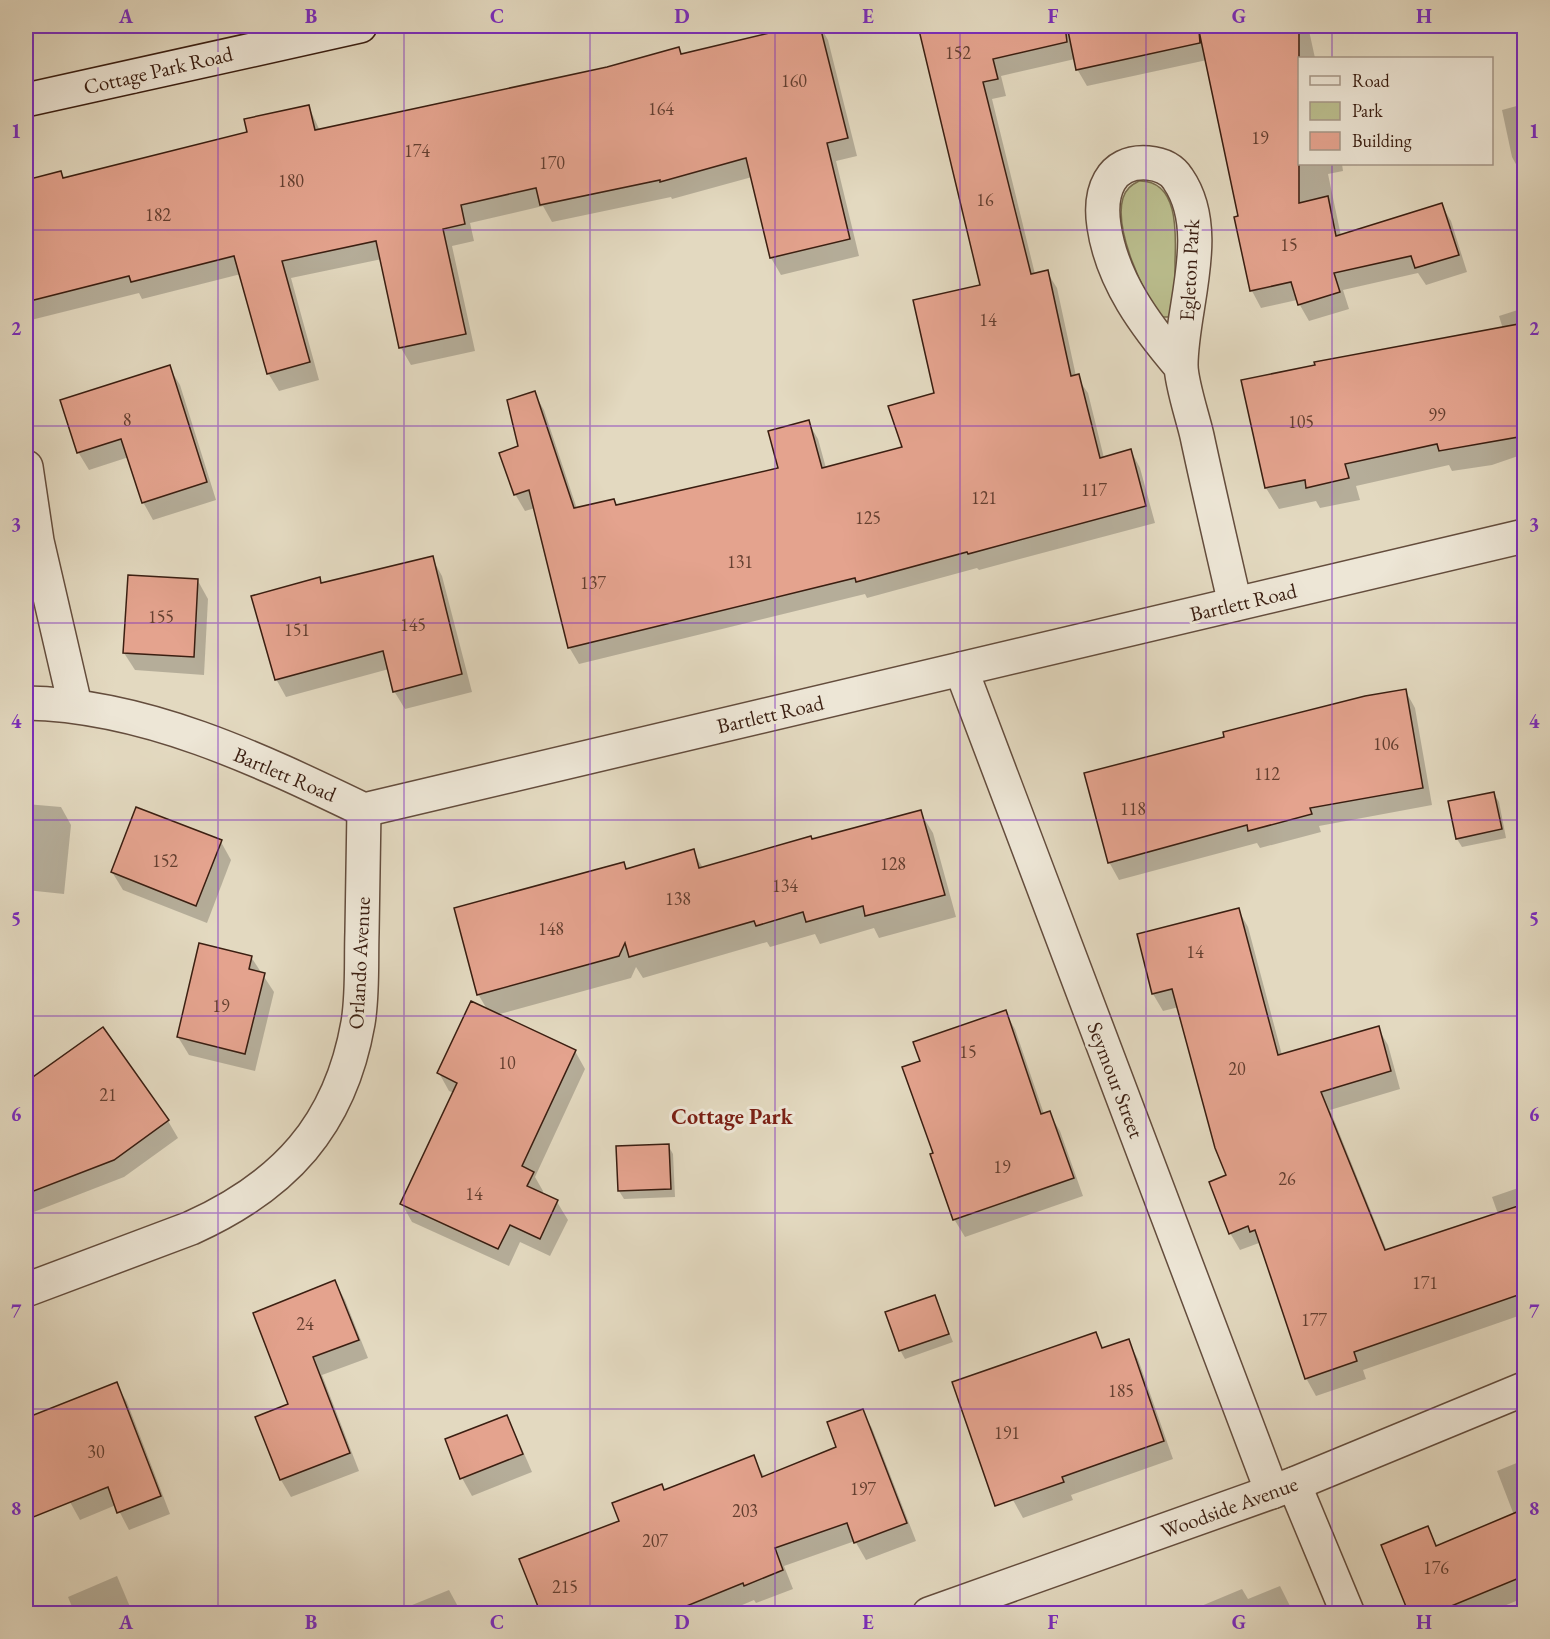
<svg xmlns="http://www.w3.org/2000/svg" width="1550" height="1639" font-family="'EB Garamond',serif">
	<style>
		.green { fill: #babd8d; stroke: #7a6e4f; stroke-width: 1.5 }
		.shadow { fill: #0003 }
		.building { fill: #e4a38e; stroke: #3a1e11; stroke-width: 1.5 }
		.lines { fill: none; stroke-linecap: round; stroke-linejoin: round }
		.street-casing { stroke: #644d3d; stroke-width: 36 }
		.secondary-casing { stroke: #3a1e11; stroke-width: 36 }
		.street { stroke: #ede6d6; stroke-width: 33 }
		.secondary { stroke: #ede6d6; stroke-width: 33 }
		.grid { fill: none; stroke: #7b2cbf; stroke-width: 1.5; stroke-opacity: 0.55 }
		.labels { text-anchor: middle; dominant-baseline: central; stroke-width: 6; stroke-linejoin: round; paint-order: stroke }
		.number-label { font-size: 18px; fill: #643f30 }
		.street-label { font-size: 21px; fill: #3a1e11; stroke: #ede6d6 }
		.neighbourhood-label { font-size: 22px; font-weight: bold; fill: #7a1f14; stroke: #ede6d6 }
		.neatline { fill: none; stroke: #7b2cbf; stroke-width: 2 }
		.grid-label { font-size: 20px; text-anchor: middle; font-weight: bold; fill: #7b2cbf }
	</style>
	<rect width="100%" height="100%" fill="#e3d9c0"/>
	<filter id="stains"><feTurbulence type="fractalNoise" baseFrequency=".00333" numOctaves="4"/><feColorMatrix values="0 0 0 0 .2 0 0 0 0 .09 0 0 0 0 .02 0 0 0 .5 -.17"/></filter>
	<radialGradient id="worn" r=".72"><stop offset=".6" stop-color="#630" stop-opacity="0"/><stop offset="1" stop-color="#630" stop-opacity=".3"/></radialGradient>
	<!-- green -->
	<path class="green" d="M1139 181C1179 180 1176 234 1175 261 1175 279 1176 301 1168 317H1162C1142 294 1114 228 1123 198 1126 189 1131 185 1139 181Z"/>
	<!-- shadow -->
	<g class="shadow">
		<polygon points="805,26 820,26 828,40 857,156 836,161 859,256 781,275 771,258 752,177 672,199 671,197 552,222 543,206 470,223 474,241 452,246 475,351 411,365 401,348 382,259 291,278 319,380 279,391 268,373 241,274 142,299 139,293 31,320 26,311 26,182 61,173 64,179 249,133 309,107 320,131 607,68 678,49 682,56"/>
		<polygon points="920,26 1308,26 1315,58 1300,58 1300,164 1342,164 1343,171 1328,174 1341,236 1441,204 1451,221 1467,272 1426,285 1418,273 1343,290 1349,309 1309,321 1297,300 1261,308 1252,291 1236,218 1240,217 1207,60 1087,86 1077,69 1075,59 1001,76 1006,96 992,99 1035,274 1047,272 1057,288 1076,376 1088,393 1104,458 1131,451 1140,468 1155,523 979,570 977,568 867,598 865,594 579,664 569,647 535,508 525,511 515,494 520,447 534,393 544,410 577,509 614,500 617,507 779,469 808,422 818,439 826,468 904,448 935,394 981,287"/>
		<polygon points="1524,104 1524,164 1517,166 1512,157 1502,110"/>
		<polygon points="1524,308 1524,454 1492,465 1452,471 1449,465 1356,486 1360,500 1320,508 1316,501 1279,509 1266,488 1243,382 1503,329 1499,316"/>
		<polygon points="169,367 180,385 216,500 153,520 143,502 129,457 89,470 78,452"/>
		<polygon points="432,558 442,576 472,692 405,709 394,691 389,669 286,697 276,679 319,579 322,584"/>
		<polygon points="198,581 208,599 204,675 135,670 124,653"/>
		<polygon points="1405,690 1415,708 1432,805 1319,826 1321,832 1260,848 1257,843 1119,880 1109,862"/>
		<polygon points="1494,794 1499,802 1506,838 1462,847 1457,839"/>
		<polygon points="26,804 61,807 71,825 64,894 26,890"/>
		<polygon points="920,812 933,833 956,917 879,938 874,928 820,944 815,934 770,947 767,942 643,978 636,967 631,978 496,1015 575,1051 585,1069 535,1177 543,1191 542,1194 557,1202 568,1220 550,1256 520,1242 509,1266 412,1222 402,1204 454,1093 449,1091 439,1073 488,1011 478,994 623,864 627,870 693,851 703,868"/>
		<polygon points="221,842 231,860 207,923 123,890 112,872"/>
		<polygon points="1238,909 1248,927 1282,1055 1378,1028 1388,1045 1400,1089 1330,1110 1387,1251 1498,1214 1492,1197 1524,1186 1524,1314 1363,1370 1366,1379 1316,1396 1306,1378 1262,1248 1259,1243 1240,1250 1230,1233 1228,1176 1179,1007 1163,1011 1153,994 1138,936"/>
		<polygon points="251,957 274,992 255,1071 189,1055 178,1037"/>
		<polygon points="1005,1012 1015,1029 1044,1114 1049,1113 1060,1131 1083,1196 965,1237 954,1219 922,1062"/>
		<polygon points="26,1076 28,1082 168,1121 178,1138 124,1177 26,1215"/>
		<polygon points="668,1145 673,1154 675,1197 624,1199 619,1191"/>
		<polygon points="335,1282 345,1300 368,1358 322,1375 359,1471 291,1497 281,1480 257,1418 290,1405"/>
		<polygon points="935,1297 953,1342 905,1359 900,1350"/>
		<polygon points="1095,1334 1104,1349 1128,1341 1138,1359 1173,1459 1071,1495 1073,1500 1023,1518 1013,1500"/>
		<polygon points="116,1384 127,1402 170,1514 129,1530 116,1505 80,1520 70,1502"/>
		<polygon points="862,1411 872,1428 916,1541 866,1560 855,1541 784,1566 793,1589 756,1603 754,1600 721,1614 542,1614 621,1522 665,1492 753,1457 765,1478 838,1448"/>
		<polygon points="506,1417 516,1435 532,1472 472,1496 462,1478"/>
		<polygon points="1524,1460 1524,1614 1521,1614 1516,1601 1485,1614 1411,1614 1427,1527 1438,1547 1514,1515 1497,1471"/>
		<polygon points="117,1576 133,1614 75,1614 68,1597"/>
		<polygon points="1280,1586 1294,1614 1182,1614 1242,1589 1248,1599"/>
		<polygon points="449,1590 462,1614 390,1614"/>
	</g>
	<!-- building -->
	<g class="building">
		<polygon points="799,26 820,26 848,138 827,143 850,239 770,258 746,158 660,182 660,180 540,205 536,188 461,205 465,224 443,229 466,334 399,348 376,241 282,261 310,362 267,374 234,256 131,282 129,276 26,302 26,180 61,171 63,178 247,132 244,119 309,105 315,130 607,67 679,47 681,54"/>
		<polygon points="918,26 1065,26 1067,42 993,59 998,79 983,82 1031,274 1048,270 1071,376 1079,374 1100,458 1131,449 1146,506 968,554 967,552 856,582 855,578 568,648 529,490 514,495 499,453 518,446 507,400 535,391 574,508 614,499 616,505 778,468 768,431 809,420 822,468 902,447 888,406 934,393 913,300 980,285"/>
		<polygon points="1067,26 1299,26 1299,203 1328,196 1336,236 1442,203 1459,255 1415,268 1411,256 1334,273 1340,292 1298,305 1291,282 1250,291 1234,217 1238,216 1199,31 1200,43 1076,70"/>
		<polygon points="1524,323 1524,436 1439,451 1437,444 1345,464 1349,478 1306,488 1305,480 1265,488 1241,380 1315,365 1314,362"/>
		<polygon points="170,365 207,482 142,503 121,439 77,453 60,400"/>
		<polygon points="433,556 462,674 393,692 383,651 275,680 251,596 320,577 321,583"/>
		<polygon points="128,575 198,579 194,657 123,653"/>
		<polygon points="1406,689 1423,788 1310,808 1312,814 1248,831 1247,825 1108,863 1084,773 1224,737 1223,732 1365,696"/>
		<polygon points="1494,792 1502,829 1456,839 1448,801"/>
		<polygon points="136,807 222,840 196,906 111,872"/>
		<polygon points="921,810 945,895 865,916 863,906 806,922 803,912 756,926 754,921 629,957 625,943 619,956 477,995 454,908 624,862 626,869 694,849 699,868 811,836 812,839"/>
		<polygon points="1239,908 1278,1055 1379,1026 1391,1071 1321,1092 1385,1250 1524,1204 1524,1293 1354,1352 1357,1361 1305,1379 1255,1230 1250,1232 1248,1226 1229,1234 1209,1182 1226,1175 1215,1148 1172,989 1152,994 1137,934"/>
		<polygon points="199,943 252,956 249,969 265,973 245,1054 177,1037"/>
		<polygon points="471,1001 576,1050 522,1166 534,1172 527,1186 558,1200 540,1239 510,1225 498,1249 400,1204 457,1083 437,1073"/>
		<polygon points="1006,1010 1041,1114 1050,1111 1074,1178 953,1220 930,1154 933,1153 902,1067 920,1061 913,1042"/>
		<polygon points="103,1027 169,1120 114,1160 26,1194 26,1082"/>
		<polygon points="669,1144 671,1189 618,1191 616,1146"/>
		<polygon points="335,1280 359,1340 313,1357 350,1453 280,1480 255,1417 288,1404 253,1313"/>
		<polygon points="935,1295 949,1334 899,1351 885,1312"/>
		<polygon points="1096,1332 1102,1348 1129,1339 1164,1441 1062,1477 1064,1482 995,1506 952,1382"/>
		<polygon points="117,1382 161,1496 117,1513 108,1487 26,1520 26,1418"/>
		<polygon points="863,1409 907,1523 854,1543 847,1523 775,1548 783,1570 744,1586 743,1583 667,1614 541,1614 519,1559 619,1521 612,1503 662,1484 664,1490 754,1455 762,1477 836,1447 827,1422"/>
		<polygon points="507,1415 523,1454 460,1479 445,1439"/>
		<polygon points="1524,1509 1524,1576 1432,1614 1409,1614 1381,1545 1428,1526 1436,1546"/>
	</g>
	<g class="lines">
		<defs>
			<g id="street">
				<path d="M1181 367C1146 326 1112 281 1104 226 1099 193 1109 160 1148 163 1160 164 1171 168 1178 179 1214 231 1181 308 1181 365 1181 383 1193 418 1197 436 1209 492 1222 548 1235 604"/>
				<polyline points="26,467 37,541 75,705"/>
				<polyline points="961,669 1272,1492"/>
				<path d="M26 703C145 705 258 759 364 810L1524 536"/>
				<path d="M26 1290 191 1228C284 1186 340 1126 358 1023 363 993 361 962 362 932 363 891 363 850 364 810"/>
				<polyline points="1294,1484 1348,1614"/>
				<polyline points="929,1614 1294,1484 1524,1389"/>
			</g>
			<polyline id="secondary" points="26,100 360,26"/>
		</defs>
		<!-- street casing -->
		<use href="#street" class="street-casing"/>
		<!-- secondary casing -->
		<use href="#secondary" class="secondary-casing"/>
		<!-- street -->
		<use href="#street" class="street"/>
		<!-- secondary -->
		<use href="#secondary" class="secondary"/>
	</g>
	<!-- grid -->
	<path class="grid" d="M218 26V1614M404 26V1614M590 26V1614M775 26V1614M960 26V1614M1146 26V1614M1332 26V58M1332 164V1614M26 230H1524M26 426H1524M26 623H1524M26 820H1524M26 1016H1524M26 1213H1524M26 1409H1524"/>
	<g class="labels">
		<!-- number labels -->
		<g class="number-label">
			<text x="958" y="52">152</text>
			<text x="794" y="80">160</text>
			<text x="661" y="108">164</text>
			<text x="1260" y="137">19</text>
			<text x="417" y="150">174</text>
			<text x="552" y="162">170</text>
			<text x="291" y="180">180</text>
			<text x="985" y="199">16</text>
			<text x="158" y="214">182</text>
			<text x="1289" y="244">15</text>
			<text x="988" y="319">14</text>
			<text x="1437" y="414">99</text>
			<text x="127" y="419">8</text>
			<text x="1301" y="421">105</text>
			<text x="1094" y="489">117</text>
			<text x="984" y="497">121</text>
			<text x="868" y="517">125</text>
			<text x="740" y="561">131</text>
			<text x="593" y="582">137</text>
			<text x="161" y="616">155</text>
			<text x="413" y="624">145</text>
			<text x="297" y="629">151</text>
			<text x="1386" y="743">106</text>
			<text x="1267" y="773">112</text>
			<text x="1133" y="808">118</text>
			<text x="165" y="860">152</text>
			<text x="893" y="863">128</text>
			<text x="785" y="885">134</text>
			<text x="678" y="898">138</text>
			<text x="551" y="928">148</text>
			<text x="1195" y="951">14</text>
			<text x="221" y="1005">19</text>
			<text x="968" y="1051">15</text>
			<text x="507" y="1062">10</text>
			<text x="1237" y="1068">20</text>
			<text x="108" y="1094">21</text>
			<text x="1002" y="1166">19</text>
			<text x="1287" y="1178">26</text>
			<text x="474" y="1193">14</text>
			<text x="1425" y="1282">171</text>
			<text x="1314" y="1319">177</text>
			<text x="305" y="1323">24</text>
			<text x="1121" y="1390">185</text>
			<text x="1007" y="1432">191</text>
			<text x="96" y="1451">30</text>
			<text x="863" y="1488">197</text>
			<text x="745" y="1510">203</text>
			<text x="655" y="1540">207</text>
			<text x="1436" y="1567">176</text>
			<text x="565" y="1586">215</text>
		</g>
		<!-- street labels -->
		<g class="street-label">
			<text transform="translate(158 70) rotate(-13)">Cottage Park Road</text>
			<text transform="translate(1189 270) rotate(-87)">Egleton Park</text>
			<text transform="translate(1243 602) rotate(-13)">Bartlett Road</text>
			<text transform="translate(770 714) rotate(-13)">Bartlett Road</text>
			<text transform="translate(285 774) rotate(23)">Bartlett Road</text>
			<text transform="translate(359 963) rotate(-87)">Orlando Avenue</text>
			<text transform="translate(1116 1080) rotate(69)">Seymour Street</text>
			<text transform="translate(1229 1507) rotate(-20)">Woodside Avenue</text>
		</g>
		<!-- neighbourhood labels -->
		<g class="neighbourhood-label">
			<text x="732" y="1116">Cottage Park</text>
		</g>
	</g>
	<!-- margin -->
	<rect width="1550" height="1639" fill="none" stroke="#e3d9c0" stroke-width="66"/>
	<!-- legend -->
	<rect x="1298" y="57" width="195" height="108" fill="#ede6d6" stroke="#a59687" stroke-width="1.5"/>
	<rect x="1310" y="76" width="30" height="9" fill="#ede6d6" stroke="#a59687" stroke-width="1.5"/>
	<text x="1352" y="87" font-size="18" fill="#3a1e11">Road</text>
	<rect x="1310" y="102" width="30" height="18" fill="#babd8d" stroke="#a59687" stroke-width="1.5"/>
	<text x="1352" y="117" font-size="18" fill="#3a1e11">Park</text>
	<rect x="1310" y="132" width="30" height="18" fill="#e4a38e" stroke="#a59687" stroke-width="1.5"/>
	<text x="1352" y="147" font-size="18" fill="#3a1e11">Building</text>
	<rect x="33" y="33" width="1484" height="1573" class="neatline"/>
	<g class="grid-label">
		<text x="126" y="23">A</text>
		<text x="311" y="23">B</text>
		<text x="497" y="23">C</text>
		<text x="682" y="23">D</text>
		<text x="868" y="23">E</text>
		<text x="1053" y="23">F</text>
		<text x="1239" y="23">G</text>
		<text x="1424" y="23">H</text>
		<text x="16" y="138">1</text>
		<text x="1534" y="138">1</text>
		<text x="16" y="335">2</text>
		<text x="1534" y="335">2</text>
		<text x="16" y="531">3</text>
		<text x="1534" y="531">3</text>
		<text x="16" y="728">4</text>
		<text x="1534" y="728">4</text>
		<text x="16" y="925">5</text>
		<text x="1534" y="925">5</text>
		<text x="16" y="1121">6</text>
		<text x="1534" y="1121">6</text>
		<text x="16" y="1318">7</text>
		<text x="1534" y="1318">7</text>
		<text x="16" y="1515">8</text>
		<text x="1534" y="1515">8</text>
		<text x="126" y="1629">A</text>
		<text x="311" y="1629">B</text>
		<text x="497" y="1629">C</text>
		<text x="682" y="1629">D</text>
		<text x="868" y="1629">E</text>
		<text x="1053" y="1629">F</text>
		<text x="1239" y="1629">G</text>
		<text x="1424" y="1629">H</text>
	</g>
	<rect width="100%" height="100%" filter="url(#stains)"/>
	<rect width="100%" height="100%" fill="url(#worn)"/>
</svg>
